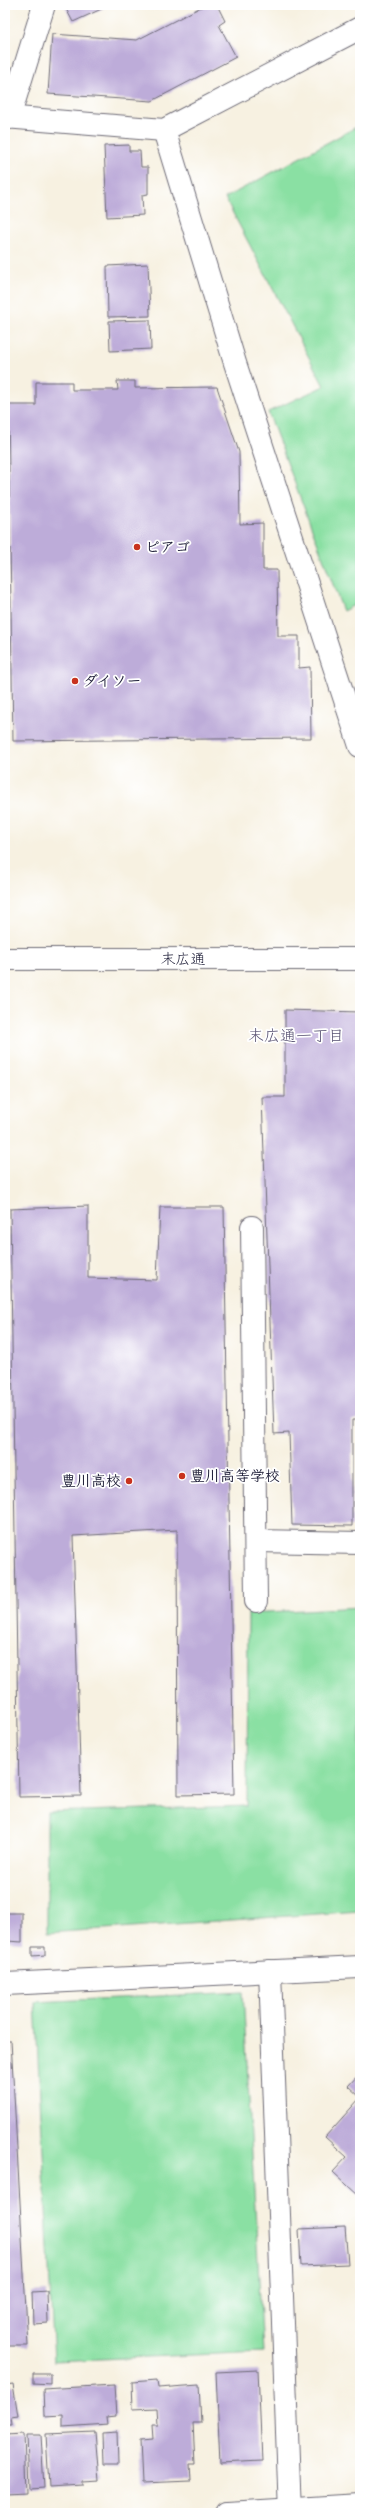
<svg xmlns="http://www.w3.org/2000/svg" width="365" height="2518" font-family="'Architects Daughter','Klee One',sans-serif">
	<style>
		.green { fill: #8ae0a3; stroke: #56816f }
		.building { fill: #bdacd9 }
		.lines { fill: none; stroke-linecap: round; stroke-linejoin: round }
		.minor-casing { stroke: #6d6a75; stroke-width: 24 }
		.minor { stroke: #fff; stroke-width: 22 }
		.poi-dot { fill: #c8321e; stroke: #fff; stroke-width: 1.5 }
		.labels { text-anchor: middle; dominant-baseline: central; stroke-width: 3.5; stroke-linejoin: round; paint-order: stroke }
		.poi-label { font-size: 15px; font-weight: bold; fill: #22223b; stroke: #fff; text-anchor: start }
		.street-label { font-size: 15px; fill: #22223b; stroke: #fff }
		.neighbourhood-label { font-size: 16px; fill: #585272; stroke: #fff }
	</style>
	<rect width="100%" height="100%" fill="#fff"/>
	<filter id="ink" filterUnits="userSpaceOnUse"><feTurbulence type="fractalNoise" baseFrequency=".025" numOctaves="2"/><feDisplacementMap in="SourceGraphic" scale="8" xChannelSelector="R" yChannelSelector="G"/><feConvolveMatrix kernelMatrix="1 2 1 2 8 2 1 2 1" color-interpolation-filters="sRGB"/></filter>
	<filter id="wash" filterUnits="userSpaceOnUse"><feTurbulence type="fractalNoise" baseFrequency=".012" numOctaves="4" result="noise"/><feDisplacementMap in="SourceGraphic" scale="16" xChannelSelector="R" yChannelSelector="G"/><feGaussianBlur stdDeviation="0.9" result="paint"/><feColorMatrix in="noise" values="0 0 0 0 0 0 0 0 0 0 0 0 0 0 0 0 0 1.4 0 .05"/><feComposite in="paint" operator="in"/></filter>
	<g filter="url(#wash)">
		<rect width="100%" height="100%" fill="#f7f1e1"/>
		<!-- green -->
		<g class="green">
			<polygon points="360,125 360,602 343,611 268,412 324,386 225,198"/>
			<polygon points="360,1607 360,1911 47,1933 47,1812 247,1806 248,1613"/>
			<polygon points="243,1992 263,2352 54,2361 35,2002"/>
		</g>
		<g id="blocks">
			<!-- building -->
			<g class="building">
				<polygon points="64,5 110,5 73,22"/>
				<polygon points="205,5 217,5 225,21 219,25 236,57 152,101 48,94 52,34 137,40"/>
				<polygon points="129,145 129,151 140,151 141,167 148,167 148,194 142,195 143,215 107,217 104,146"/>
				<polygon points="148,264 150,316 108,317 107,266"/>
				<polygon points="150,320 151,349 110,351 109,321"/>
				<polygon points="117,381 135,381 135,388 217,387 239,452 240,524 263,523 263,570 277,570 278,636 299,636 299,668 310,667 311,738 13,741 8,405 36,405 36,382 72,382 72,390 118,390"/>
				<polygon points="285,1010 360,1012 360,1420 352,1420 352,1526 292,1525 289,1433 274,1434 262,1097 285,1097"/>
				<polygon points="88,1206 88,1278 157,1280 160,1207 224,1207 234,1794 178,1795 177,1530 73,1536 81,1796 19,1797 10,1209"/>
				<polygon points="7,1913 22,1913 22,1942 7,1941"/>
				<polygon points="32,1947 45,1947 45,1955 32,1956"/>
				<polygon points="5,2041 11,2041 28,2346 5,2346"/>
				<polygon points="360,2073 360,2097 348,2086"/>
				<polygon points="360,2098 360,2197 333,2172 347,2157 325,2137"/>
				<polygon points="345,2227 348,2264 301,2266 299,2229"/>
				<polygon points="47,2291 48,2323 33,2324 32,2292"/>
				<polygon points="258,2370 262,2461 220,2463 216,2372"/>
				<polygon points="33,2374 51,2374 51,2384 33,2383"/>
				<polygon points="157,2380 158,2388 199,2385 201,2423 193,2423 195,2464 190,2464 191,2481 142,2483 140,2440 153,2439 152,2425 158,2425 157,2408 133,2409 132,2382"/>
				<polygon points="13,2384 18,2416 11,2417 12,2425 5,2425 5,2385"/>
				<polygon points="114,2385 116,2416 107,2417 108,2424 63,2427 63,2415 44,2416 43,2389"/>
				<polygon points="95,2432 99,2480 82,2481 82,2485 49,2487 46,2434"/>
				<polygon points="117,2432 118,2465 103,2465 102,2433"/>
				<polygon points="24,2434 26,2493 5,2494 5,2435"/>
				<polygon points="27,2435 41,2435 44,2488 29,2489"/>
			</g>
		</g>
	</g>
	<g filter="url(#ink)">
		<use href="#blocks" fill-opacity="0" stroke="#6d6a75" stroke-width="1"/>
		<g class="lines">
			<defs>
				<g id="minor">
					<polyline points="5,117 164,130 360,28"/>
					<polyline points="9,118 44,5"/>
					<polyline points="164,130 235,363 360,746"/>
					<polyline points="5,959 360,959"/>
					<polyline points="252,1227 256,1601"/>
					<polyline points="256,1541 360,1543"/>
					<polyline points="270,1971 290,2513"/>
					<polyline points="5,1984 360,1967"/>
					<polyline points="227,2513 360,2505"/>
				</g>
			</defs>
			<!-- minor casing -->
			<use href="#minor" class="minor-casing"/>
			<!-- minor -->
			<use href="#minor" class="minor"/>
		</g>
	</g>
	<!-- markers -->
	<g class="poi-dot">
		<circle cx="137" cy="547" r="4"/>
		<circle cx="75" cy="681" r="4"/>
		<circle cx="182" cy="1476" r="4"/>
		<circle cx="129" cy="1481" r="4"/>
	</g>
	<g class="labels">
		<!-- poi labels -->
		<g class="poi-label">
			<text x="145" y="547">ピアゴ</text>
			<text x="83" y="681">ダイソー</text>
			<text x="190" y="1476">豊川高等学校</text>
			<text x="121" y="1481" text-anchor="end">豊川高校</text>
		</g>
		<!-- street labels -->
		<g class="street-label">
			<text x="183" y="959">末広通</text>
		</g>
		<!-- neighbourhood labels -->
		<g class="neighbourhood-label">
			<text x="296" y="1036">末広通一丁目</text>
		</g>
	</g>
	<!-- margin -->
	<rect width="365" height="2518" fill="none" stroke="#fff" stroke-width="20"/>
</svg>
